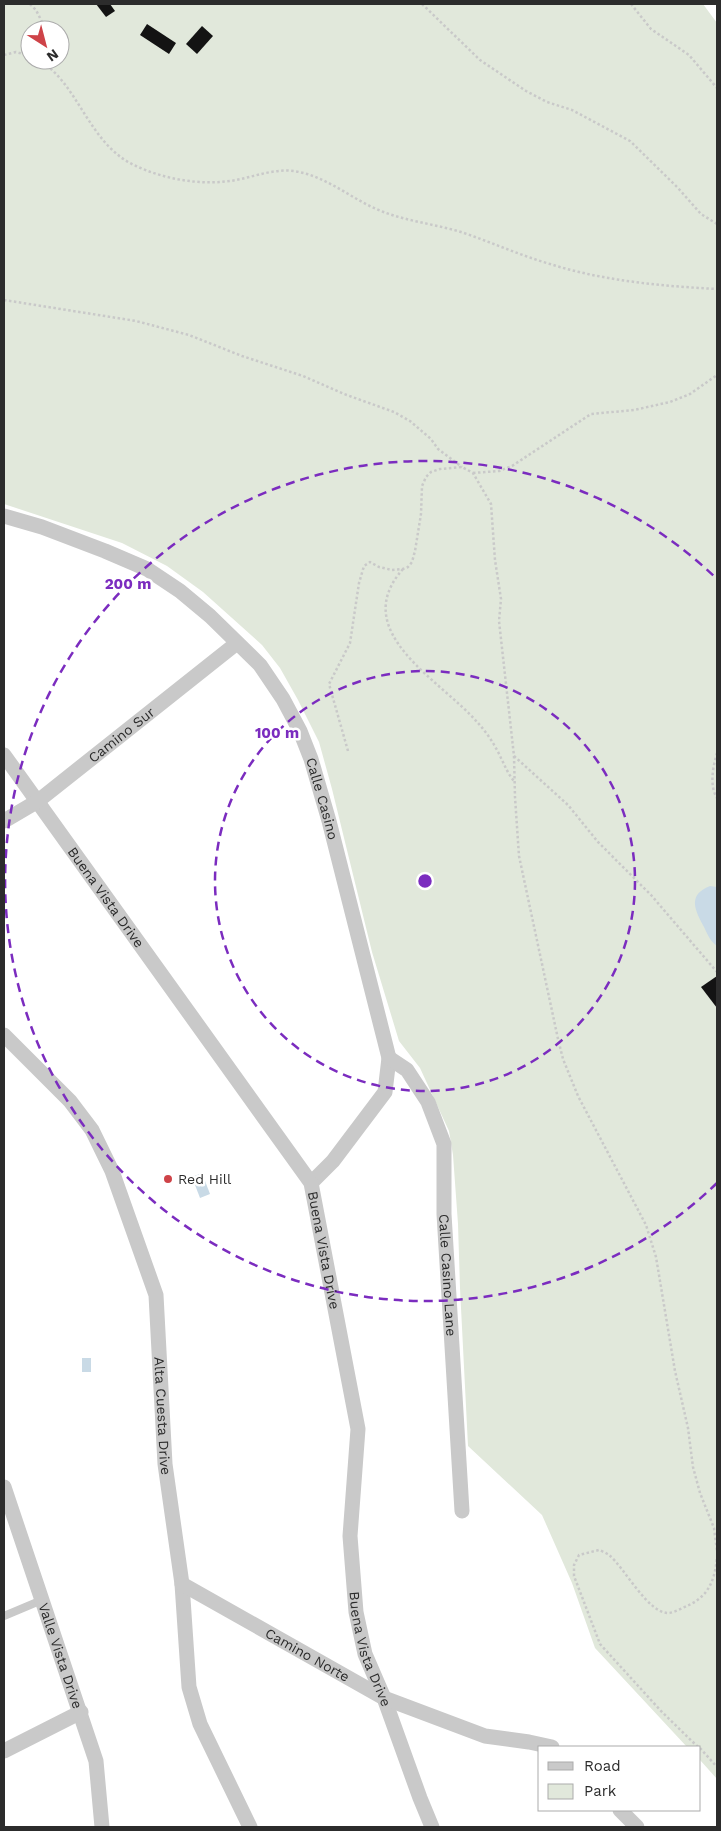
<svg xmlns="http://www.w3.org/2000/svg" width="721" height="1831" font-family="'Work Sans',sans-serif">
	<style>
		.green { fill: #e1e8db; fill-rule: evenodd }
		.water { fill: #c9dae6 }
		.building { fill: #131313 }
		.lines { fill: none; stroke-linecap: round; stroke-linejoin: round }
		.path { stroke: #c9c9c9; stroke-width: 2.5; stroke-dasharray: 2.5 2.5; stroke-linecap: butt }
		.service { stroke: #c9c9c9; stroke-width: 8 }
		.minor { stroke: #c9c9c9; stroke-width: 15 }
		.ring { fill: none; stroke: #7b2cbf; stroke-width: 2.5; stroke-dasharray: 9 6 }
		.poi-dot { fill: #ce4348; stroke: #fff; stroke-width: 2 }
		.labels { text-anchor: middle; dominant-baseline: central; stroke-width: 5; stroke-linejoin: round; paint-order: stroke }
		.street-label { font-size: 14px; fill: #2c2c2c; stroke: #fff }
		.poi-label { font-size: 14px; fill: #2c2c2c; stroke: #fff; text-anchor: start }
		.centre { fill: #7b2cbf; stroke: #fff; stroke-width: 2.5 }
		.ring-label { font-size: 15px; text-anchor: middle; font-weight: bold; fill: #7b2cbf; stroke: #fff; stroke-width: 5; stroke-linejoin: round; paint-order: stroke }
	</style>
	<rect width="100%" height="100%" fill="#fff"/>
	<!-- green -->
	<path class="green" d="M4 4H703L717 23V1779L700 1760V1747H687L595 1648 572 1583 542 1515 468 1446 460 1288 458 1224 453 1155 449 1131 420 1068 399 1041 372 952 332 789 319 742 298 700 280 668 262 645 203 592 167 566 122 543 4 504ZM30 30H60V60H30Z"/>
	<!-- water -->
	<g class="water">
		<path d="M710 886 717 887V946C710 941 708 935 704 927 695 910 687 895 710 886Z"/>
		<polygon points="202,1173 210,1194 200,1198 192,1177"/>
		<rect x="82" y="1358" width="9" height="14"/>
	</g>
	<!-- building -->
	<g class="building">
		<polygon points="96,4 110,4 115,11 106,17"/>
		<polygon points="147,24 176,43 169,54 140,35"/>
		<polygon points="202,26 213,36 197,54 186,44"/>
		<polygon points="717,976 717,1008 701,987"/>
	</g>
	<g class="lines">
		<!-- path -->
		<g class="path">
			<polyline points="30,4 36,10 46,30"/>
			<polyline points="422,4 480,60 526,91 547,102 572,110 630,141 678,188 701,214 717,224"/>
			<polyline points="631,4 651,29 689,55 717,88"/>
			<polyline points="4,55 16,52 30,56"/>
			<path d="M38 60C78 81 88 145 136 166 166 180 204 186 236 180 257 176 278 167 299 172 329 178 353 200 381 211 406 221 434 224 461 232 491 242 519 255 550 264 604 281 661 286 717 289"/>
			<polyline points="4,300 136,321 189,335 242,356 303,376 344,394 394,412 410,421 431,439 438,449 462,467"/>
			<polyline points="473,473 499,471 512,466 591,414 634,410 670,402 690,394 717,375"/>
			<path d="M403 569C347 632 441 680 478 723 487 733 495 745 501 758 505 766 508 774 514 781"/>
			<polyline points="348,751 329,684 350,643 359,583 364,566 370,562 379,567 392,570 403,569 408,567 412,562 415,551 421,514 422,486 426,477 431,472 440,469 462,467 473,473 491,504 495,560 501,599 499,621 514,756 515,797 519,856 558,1039 563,1059 578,1096 646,1225 656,1257 675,1371 688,1428 693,1467 700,1493 714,1528 717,1551"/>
			<path d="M717 753C713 767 709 785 717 798"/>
			<polyline points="514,756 568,805 598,842 651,895 717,972"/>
			<path d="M698 1747 661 1711 600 1644 574 1576V1565L579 1555 599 1550C602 1551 606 1553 609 1555 625 1568 648 1614 669 1613 676 1612 684 1607 691 1604 710 1594 715 1578 717 1557"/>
			<polyline points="700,1748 717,1767"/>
		</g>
		<!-- service -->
		<polyline class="service" points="4,1616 42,1600"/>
		<!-- minor -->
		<g class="minor">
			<path id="s1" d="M4 516 42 527 105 551 147 569 180 591 210 616 260 665 283 699 300 731 311 759 329 821 389 1058 385 1092 333 1161 311 1183"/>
			<path id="s2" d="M4 755 311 1183 358 1429 350 1536 356 1612 365 1654 384 1698 420 1798 432 1827"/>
			<path id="s3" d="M4 821 38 801 237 643"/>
			<path id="s4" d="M4 1035 70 1101 92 1130 112 1171 156 1295 165 1464 182 1584 189 1687 200 1724 250 1827"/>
			<path id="s5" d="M389 1058 407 1070 428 1102 444 1144V1214L462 1511"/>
			<path id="s6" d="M4 1487 96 1761 102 1827"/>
			<path id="s7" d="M182 1584 384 1698 485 1736 529 1742 552 1747"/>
			<polyline points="4,1751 81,1712"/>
			<polyline points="620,1810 637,1827"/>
		</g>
	</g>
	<!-- distance rings -->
	<g class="ring">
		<circle cx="425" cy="881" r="210"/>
		<path d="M717 1183A420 420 0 1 1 717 579"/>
	</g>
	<!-- markers -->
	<circle class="poi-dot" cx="168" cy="1179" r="5"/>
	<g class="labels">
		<!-- street labels -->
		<g class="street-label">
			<text stroke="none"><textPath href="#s3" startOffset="146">Camino Sur</textPath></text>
			<text stroke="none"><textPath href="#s1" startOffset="450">Calle Casino</textPath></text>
			<text stroke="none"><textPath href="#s2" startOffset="175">Buena Vista Drive</textPath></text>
			<text stroke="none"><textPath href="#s2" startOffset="595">Buena Vista Drive</textPath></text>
			<text stroke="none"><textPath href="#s5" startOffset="236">Calle Casino Lane</textPath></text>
			<text stroke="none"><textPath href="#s4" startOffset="428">Alta Cuesta Drive</textPath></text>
			<text stroke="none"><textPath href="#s2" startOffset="1000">Buena Vista Drive</textPath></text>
			<text stroke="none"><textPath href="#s6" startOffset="178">Valle Vista Drive</textPath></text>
			<text stroke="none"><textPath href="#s7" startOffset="144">Camino Norte</textPath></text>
		</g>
		<!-- poi labels -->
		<g class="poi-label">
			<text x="178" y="1179">Red Hill</text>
		</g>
	</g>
	<circle cx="425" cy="881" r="8" class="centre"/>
	<g class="ring-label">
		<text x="128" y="589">200 m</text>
		<text x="277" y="738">100 m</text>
	</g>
	<!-- border -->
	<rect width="721" height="1831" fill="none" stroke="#2c2c2c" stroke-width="10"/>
	<!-- legend -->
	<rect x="538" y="1746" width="162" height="65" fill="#ffffff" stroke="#ababab"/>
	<rect x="548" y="1762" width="25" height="8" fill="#c9c9c9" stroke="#ababab"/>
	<text x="584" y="1771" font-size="15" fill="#2c2c2c">Road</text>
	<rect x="548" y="1784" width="25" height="15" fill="#e1e8db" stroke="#ababab"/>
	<text x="584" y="1796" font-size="15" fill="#2c2c2c">Park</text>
	<!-- north arrow -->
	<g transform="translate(45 45) rotate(144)"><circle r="24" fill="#ffffff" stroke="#ababab"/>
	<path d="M0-4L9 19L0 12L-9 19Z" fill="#ce4348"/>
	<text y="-8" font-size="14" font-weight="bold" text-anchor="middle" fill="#2c2c2c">N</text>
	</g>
</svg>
